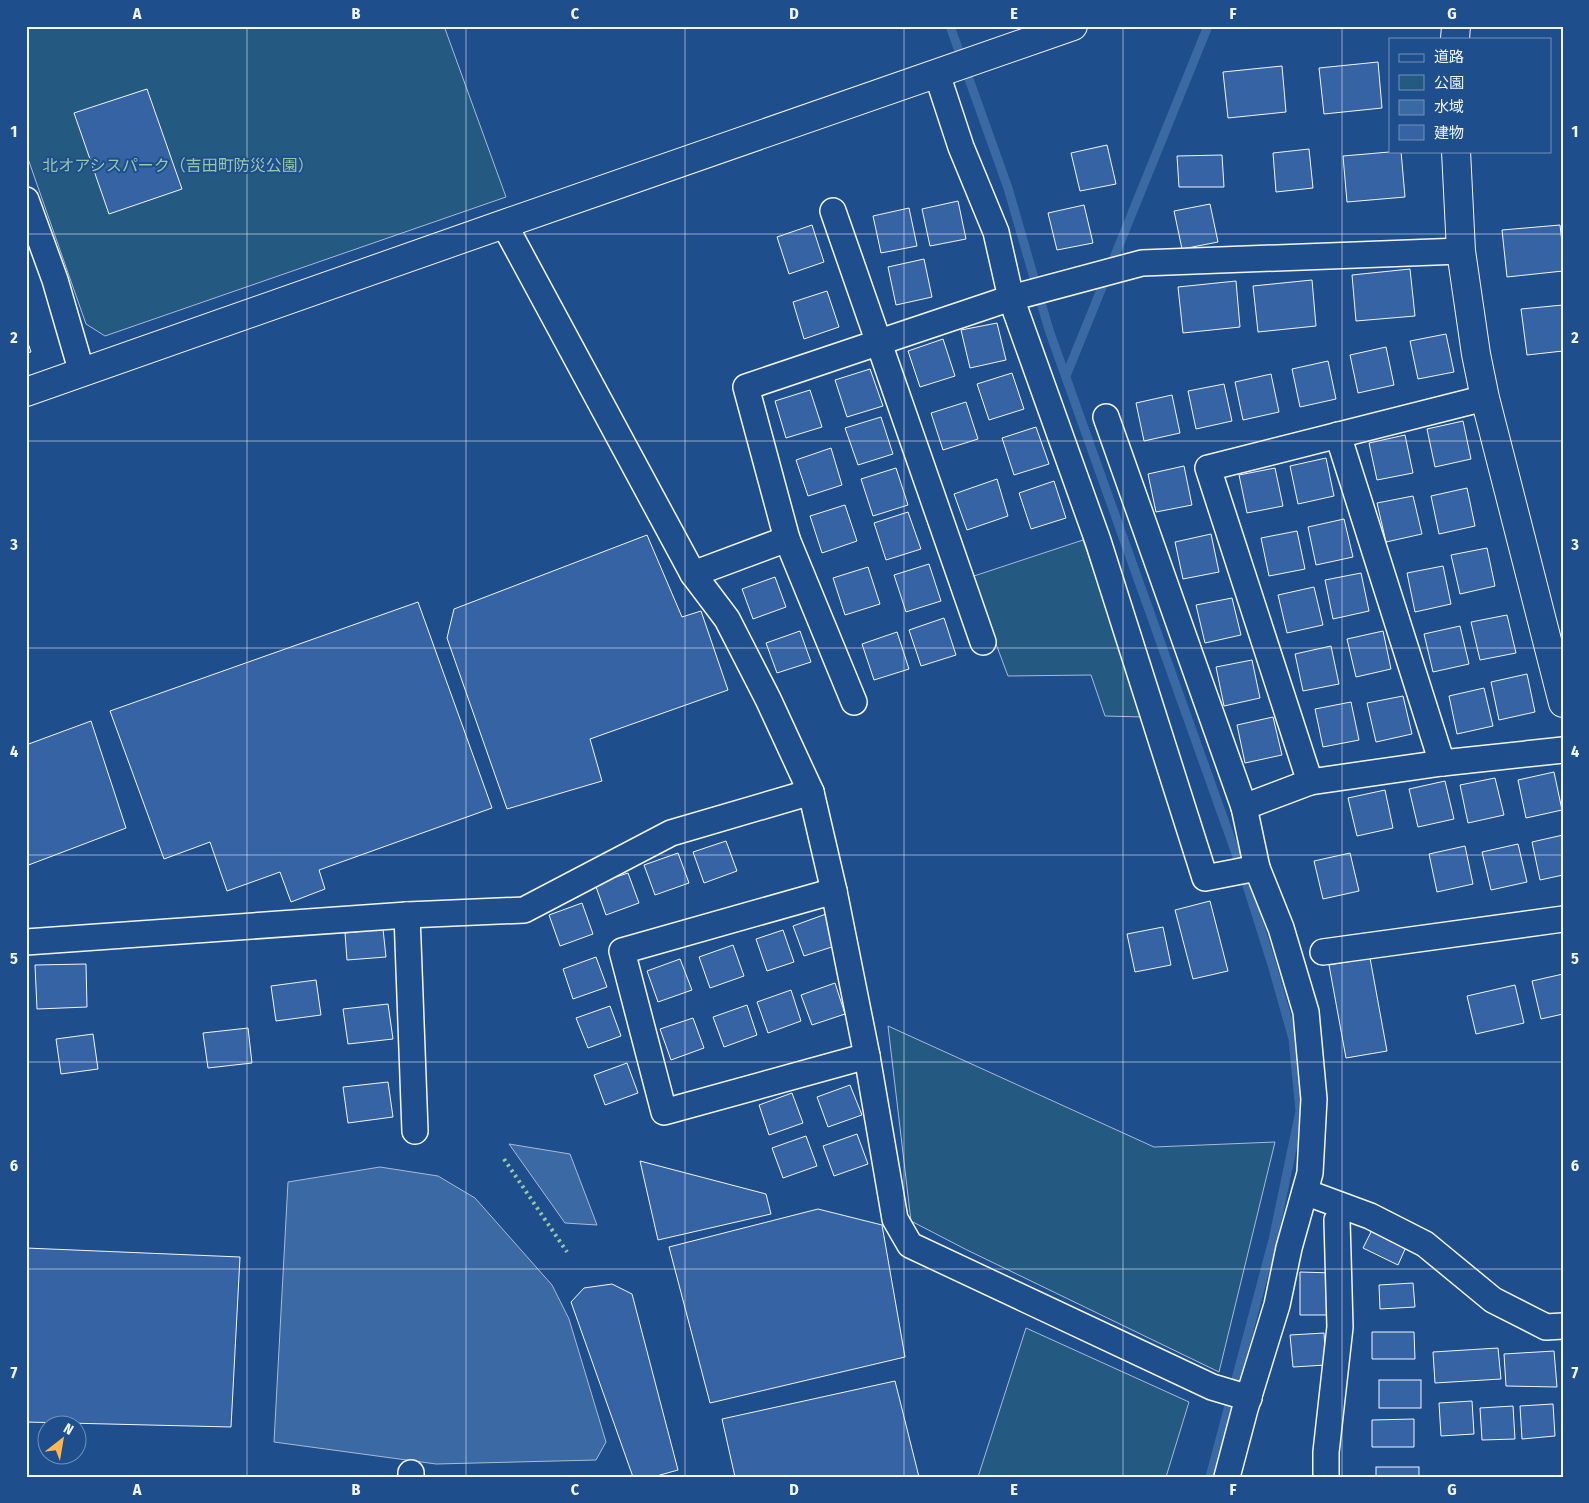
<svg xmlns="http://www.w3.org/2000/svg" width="1589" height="1503" font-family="'Fira Sans Condensed','Noto Sans JP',sans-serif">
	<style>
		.green { fill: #245a82; stroke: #a8bbd7 }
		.water { fill: #3b69a3; stroke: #a8bbd7 }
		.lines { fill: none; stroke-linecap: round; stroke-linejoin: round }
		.stream { stroke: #3b69a3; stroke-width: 9 }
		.building { fill: #3563a3; stroke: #f2f6ff }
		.minor-casing { stroke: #f2f6ff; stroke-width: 28 }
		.tertiary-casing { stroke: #f2f6ff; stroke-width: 30 }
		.minor { stroke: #1f4e8c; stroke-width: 25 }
		.tertiary { stroke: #1f4e8c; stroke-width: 28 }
		.hedge { stroke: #97c8a6; stroke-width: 4; stroke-dasharray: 2.5 4; stroke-linecap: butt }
		.grid { fill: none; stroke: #f2f6ff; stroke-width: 1; stroke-opacity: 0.55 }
		.labels { text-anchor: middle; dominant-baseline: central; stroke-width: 4; stroke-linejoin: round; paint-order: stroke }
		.park-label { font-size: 16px; fill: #97c8a6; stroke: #1f4e8c }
		.neatline { fill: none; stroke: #f2f6ff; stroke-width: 2 }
		.grid-label { font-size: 16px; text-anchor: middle; font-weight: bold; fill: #f2f6ff }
	</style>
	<rect width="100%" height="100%" fill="#1f4e8c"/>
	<!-- green -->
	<g class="green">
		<polygon points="26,26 444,26 506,197 105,336 86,324 26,153"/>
		<polygon points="1083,540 1144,717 1105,716 1091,675 1008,676 971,577"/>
		<polygon points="888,1026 1154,1147 1275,1142 1219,1372 967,1250 911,1221"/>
		<polygon points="1026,1328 1189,1402 1166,1477 978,1477"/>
	</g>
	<!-- water -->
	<g class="water">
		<polygon points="509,1144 570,1154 597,1225 565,1223"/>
		<polygon points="380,1167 438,1176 475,1198 552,1285 569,1319 606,1442 596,1460 436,1464 274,1442 288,1182"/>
	</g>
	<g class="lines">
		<!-- stream -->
		<g class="stream">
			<polyline points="950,26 1008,188 1049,330 1244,876 1273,968 1293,1039 1300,1111 1273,1240 1210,1477"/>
			<polyline points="1066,376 1208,26"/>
		</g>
	</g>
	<!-- building -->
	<g class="building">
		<polygon points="1378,62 1382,108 1324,114 1319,68"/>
		<polygon points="1282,66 1286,112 1228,118 1223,72"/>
		<polygon points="147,89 182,189 109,214 74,113"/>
		<polygon points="1107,145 1116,184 1080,191 1071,153"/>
		<polygon points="1309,149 1313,188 1276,192 1273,153"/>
		<polygon points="1401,151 1405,197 1347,202 1343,156"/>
		<polygon points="1222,155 1224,187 1179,187 1177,156"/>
		<polygon points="958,201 966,239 930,246 922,209"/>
		<polygon points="1210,204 1218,242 1182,249 1174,211"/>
		<polygon points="1084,205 1093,243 1057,250 1048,213"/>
		<polygon points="909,208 917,246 881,253 873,216"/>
		<polygon points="812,225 824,262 789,274 777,237"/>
		<polygon points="1560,225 1563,251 1563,271 1507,277 1502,230"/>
		<polygon points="924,259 932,297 896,305 888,267"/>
		<polygon points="1410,269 1415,316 1356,321 1352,275"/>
		<polygon points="1312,280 1316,326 1258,332 1253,286"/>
		<polygon points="1236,281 1240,327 1183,333 1178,287"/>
		<polygon points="827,291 839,327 804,339 793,302"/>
		<polygon points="1563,305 1563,351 1527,355 1521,309"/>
		<polygon points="997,323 1006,360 970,368 961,330"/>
		<polygon points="1446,334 1454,372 1418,379 1410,341"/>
		<polygon points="26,337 31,352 26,353"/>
		<polygon points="943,339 955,376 920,387 908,351"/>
		<polygon points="1386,347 1394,385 1358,393 1350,355"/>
		<polygon points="1328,361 1336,399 1300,407 1292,369"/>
		<polygon points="870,369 883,406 847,417 835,380"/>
		<polygon points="1012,373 1024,409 989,420 977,384"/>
		<polygon points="1271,374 1279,412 1243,420 1235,382"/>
		<polygon points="1224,384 1232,421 1196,429 1188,391"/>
		<polygon points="810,390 822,427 786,438 775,401"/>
		<polygon points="1172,395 1180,433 1144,441 1136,403"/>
		<polygon points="966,402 978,439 943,450 931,413"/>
		<polygon points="881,417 893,454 858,465 845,428"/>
		<polygon points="1463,421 1471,459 1435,467 1427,429"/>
		<polygon points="1036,427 1049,464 1014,475 1002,438"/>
		<polygon points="1405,435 1413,473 1377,480 1369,443"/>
		<polygon points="831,448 842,485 808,496 796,460"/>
		<polygon points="1326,458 1334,496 1298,504 1290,466"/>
		<polygon points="1184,466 1192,505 1156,512 1148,474"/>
		<polygon points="896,468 908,505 873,516 861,479"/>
		<polygon points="1275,468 1283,506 1247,513 1239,475"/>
		<polygon points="997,479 1008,516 967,530 954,494"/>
		<polygon points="1054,481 1066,518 1031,529 1019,493"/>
		<polygon points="1467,488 1475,526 1439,534 1431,496"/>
		<polygon points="1413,496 1422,534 1386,542 1377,503"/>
		<polygon points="845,505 857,541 822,553 810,516"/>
		<polygon points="908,512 921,549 886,560 874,523"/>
		<polygon points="1344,519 1353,557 1316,565 1308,527"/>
		<polygon points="1297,531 1305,569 1269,576 1261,538"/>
		<polygon points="1211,534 1219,572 1183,579 1175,542"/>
		<polygon points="647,535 682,617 701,611 728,690 590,739 602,781 507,809 447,638 454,609"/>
		<polygon points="1487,548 1495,586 1460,594 1451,555"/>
		<polygon points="929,564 941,601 906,612 894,575"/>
		<polygon points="1443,566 1451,604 1415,612 1407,573"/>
		<polygon points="868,567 880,604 845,615 833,578"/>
		<polygon points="1361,573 1369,611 1333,619 1325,580"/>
		<polygon points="775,577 786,607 753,619 742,589"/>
		<polygon points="1314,587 1323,625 1287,633 1278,595"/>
		<polygon points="1232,598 1241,635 1205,643 1196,605"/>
		<polygon points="418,602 492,808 319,870 325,889 291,902 280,872 227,891 210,842 164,859 110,711"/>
		<polygon points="1507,615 1516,653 1480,660 1471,622"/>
		<polygon points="944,618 956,655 921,666 909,630"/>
		<polygon points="1460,626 1469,664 1433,672 1424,634"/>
		<polygon points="800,631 811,662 777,673 766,643"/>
		<polygon points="1383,631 1391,669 1356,677 1347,639"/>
		<polygon points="897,632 909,669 874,680 862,644"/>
		<polygon points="1331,646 1339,684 1303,691 1295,654"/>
		<polygon points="1252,660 1260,698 1224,706 1216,667"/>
		<polygon points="1527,674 1535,712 1499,720 1491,682"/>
		<polygon points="1484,688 1493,726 1457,734 1449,696"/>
		<polygon points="1403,696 1412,734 1376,742 1367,703"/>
		<polygon points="1351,702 1359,740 1323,747 1315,709"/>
		<polygon points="1273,717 1282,755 1245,763 1237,725"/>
		<polygon points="91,721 126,828 26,866 26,745"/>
		<polygon points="1554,772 1562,810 1526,818 1518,780"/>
		<polygon points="1495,778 1504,815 1468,823 1460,785"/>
		<polygon points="1445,781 1454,819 1418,827 1409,789"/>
		<polygon points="1385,790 1393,828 1357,836 1348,798"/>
		<polygon points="1563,835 1563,875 1540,880 1532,842"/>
		<polygon points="726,841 737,871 704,883 693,852"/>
		<polygon points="1518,844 1527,882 1491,890 1482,852"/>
		<polygon points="1465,846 1473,884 1437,892 1429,854"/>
		<polygon points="678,853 689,883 655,895 644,865"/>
		<polygon points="1350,853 1359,891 1323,899 1314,861"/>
		<polygon points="628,873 639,903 606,915 595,884"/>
		<polygon points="1210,901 1228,971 1193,979 1175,910"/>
		<polygon points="582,903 593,934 560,946 549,915"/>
		<polygon points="826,914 838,945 804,956 793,926"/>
		<polygon points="1163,927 1171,965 1135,972 1127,934"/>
		<polygon points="383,929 386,957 347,960 345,933"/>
		<polygon points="783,930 794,962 767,971 756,939"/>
		<polygon points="733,945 744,976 710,988 699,957"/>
		<polygon points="596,957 607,987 573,999 563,969"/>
		<polygon points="1370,958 1387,1051 1346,1058 1329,965"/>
		<polygon points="680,959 692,990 658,1002 647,971"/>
		<polygon points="86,964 87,1007 37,1009 35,965"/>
		<polygon points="1563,974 1563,1014 1541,1019 1532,981"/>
		<polygon points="316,980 321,1015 276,1021 271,986"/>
		<polygon points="835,983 845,1014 812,1025 801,995"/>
		<polygon points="1515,985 1524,1023 1476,1034 1467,996"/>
		<polygon points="791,990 801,1021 768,1033 757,1002"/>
		<polygon points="388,1004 393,1039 348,1044 343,1009"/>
		<polygon points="747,1005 757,1035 724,1047 713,1017"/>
		<polygon points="610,1006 621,1036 588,1048 576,1018"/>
		<polygon points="693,1018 704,1048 671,1060 660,1029"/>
		<polygon points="248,1028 252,1063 208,1068 203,1033"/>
		<polygon points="93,1034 98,1069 61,1074 56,1039"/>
		<polygon points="627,1063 638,1093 605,1105 594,1075"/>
		<polygon points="388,1082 393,1117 348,1123 343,1087"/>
		<polygon points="850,1085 862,1115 828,1127 817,1097"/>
		<polygon points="792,1093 803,1123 769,1135 759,1105"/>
		<polygon points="857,1134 868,1164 834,1176 823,1146"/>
		<polygon points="806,1136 817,1166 783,1178 772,1148"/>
		<polygon points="640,1161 766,1194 771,1214 658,1240"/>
		<polygon points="818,1209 882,1225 905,1357 710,1403 669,1247"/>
		<polygon points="1372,1230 1406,1247 1398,1265 1363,1248"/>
		<polygon points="26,1248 240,1257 231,1427 26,1422"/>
		<polygon points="1300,1272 1333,1273 1332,1315 1300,1315"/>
		<polygon points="1413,1283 1415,1307 1380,1309 1379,1285"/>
		<polygon points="612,1284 632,1294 678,1470 653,1477 633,1477 571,1302 584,1288"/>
		<polygon points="1372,1332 1414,1332 1415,1359 1372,1359"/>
		<polygon points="1324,1333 1326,1365 1293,1367 1290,1335"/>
		<polygon points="1498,1348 1501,1379 1435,1383 1433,1352"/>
		<polygon points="1554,1351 1557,1387 1506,1386 1504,1354"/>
		<rect x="1379" y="1380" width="42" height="28"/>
		<polygon points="895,1381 919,1477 735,1477 722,1419"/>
		<polygon points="1472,1401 1474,1434 1441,1436 1439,1403"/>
		<polygon points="1553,1404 1555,1436 1522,1439 1520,1406"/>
		<polygon points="1513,1406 1515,1439 1482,1440 1480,1408"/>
		<polygon points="1414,1419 1414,1447 1372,1447 1372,1420"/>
		<rect x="1376" y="1467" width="43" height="10"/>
	</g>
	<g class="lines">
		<defs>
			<g id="minor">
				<polyline points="937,74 961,147 996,232 1011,298 1098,541 1205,878 1257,868 1244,807"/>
				<polyline points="26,200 55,280 82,373"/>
				<polyline points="833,211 983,642"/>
				<polyline points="504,224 693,574"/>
				<polyline points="1106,417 1244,807 1310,782 1442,763 1563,750"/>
				<polyline points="1338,435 1442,763"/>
				<polyline points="787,539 693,574 727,619 768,699 811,792 834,891 867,1056 895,1219 910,1245 1212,1387 1249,1398"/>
				<polyline points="854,702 787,539 746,387 1011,298 1142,263 1461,251"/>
				<polyline points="1310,782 1208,468 1485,398"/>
				<polyline points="834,891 622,951 664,1112 867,1056"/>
				<polyline points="26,942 407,915"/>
				<polyline points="1323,952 1563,919"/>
				<polyline points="415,1131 407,915 524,910 671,833 811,792"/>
				<polyline points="1305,1192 1370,1216 1425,1244 1493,1300 1546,1327 1563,1326"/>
				<polyline points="411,1473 411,1477"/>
				<polyline points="1227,1477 1245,1409 1277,1305 1289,1248 1310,1173 1314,1099 1306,1012 1281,928 1257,868"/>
				<polyline points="1326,1477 1326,1452 1340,1327 1337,1220"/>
			</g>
			<g id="tertiary">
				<polyline points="1455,39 1456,26"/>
				<polyline points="1456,151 1461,251 1476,354 1485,398 1563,703"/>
				<polyline points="26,392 504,224 1073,26"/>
			</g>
		</defs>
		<!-- minor casing -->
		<use href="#minor" class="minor-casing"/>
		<!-- tertiary casing -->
		<use href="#tertiary" class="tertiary-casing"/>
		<!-- minor -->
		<use href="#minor" class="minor"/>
		<!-- tertiary -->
		<use href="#tertiary" class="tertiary"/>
		<!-- hedge -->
		<polyline class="hedge" points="504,1159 567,1252"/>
	</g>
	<!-- grid -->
	<path class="grid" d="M247 26V1477M466 26V1477M685 26V1477M904 26V1477M1123 26V1477M1342 26V1477M26 234H1563M26 441H1563M26 648H1563M26 855H1563M26 1062H1563M26 1269H1563"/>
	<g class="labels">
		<!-- park labels -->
		<g class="park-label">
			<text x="178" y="165">北オアシスパーク（吉田町防災公園）</text>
		</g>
	</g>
	<!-- border -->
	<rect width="1589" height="1503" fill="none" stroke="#1f4e8c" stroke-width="55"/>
	<!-- legend -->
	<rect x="1389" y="38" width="162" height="115" fill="#1f4e8c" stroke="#7391ba"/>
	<rect x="1399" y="54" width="25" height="8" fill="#1f4e8c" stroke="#7391ba"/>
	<text x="1434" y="62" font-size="15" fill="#f2f6ff">道路</text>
	<rect x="1399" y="75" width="25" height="15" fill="#245a82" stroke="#7391ba"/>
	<text x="1434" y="88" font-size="15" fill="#f2f6ff">公園</text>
	<rect x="1399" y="100" width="25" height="15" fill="#3b69a3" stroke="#7391ba"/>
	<text x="1434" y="112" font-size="15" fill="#f2f6ff">水域</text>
	<rect x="1399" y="125" width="25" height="15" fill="#3563a3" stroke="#7391ba"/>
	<text x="1434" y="138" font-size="15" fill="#f2f6ff">建物</text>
	<!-- north arrow -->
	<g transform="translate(62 1440) rotate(31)"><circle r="24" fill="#1f4e8c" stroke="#7391ba"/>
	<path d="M0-4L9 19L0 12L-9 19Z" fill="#ffb74d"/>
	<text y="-8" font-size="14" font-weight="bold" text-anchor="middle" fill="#f2f6ff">N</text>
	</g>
	<rect x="28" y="28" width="1534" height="1448" class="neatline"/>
	<g class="grid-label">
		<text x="137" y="19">A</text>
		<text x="356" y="19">B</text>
		<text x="575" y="19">C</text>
		<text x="794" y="19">D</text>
		<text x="1014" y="19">E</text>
		<text x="1233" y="19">F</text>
		<text x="1452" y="19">G</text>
		<text x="14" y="137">1</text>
		<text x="1575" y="137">1</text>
		<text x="14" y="343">2</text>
		<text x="1575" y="343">2</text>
		<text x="14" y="550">3</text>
		<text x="1575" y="550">3</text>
		<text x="14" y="757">4</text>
		<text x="1575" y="757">4</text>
		<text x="14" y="964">5</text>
		<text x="1575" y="964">5</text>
		<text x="14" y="1171">6</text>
		<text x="1575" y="1171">6</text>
		<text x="14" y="1378">7</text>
		<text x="1575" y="1378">7</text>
		<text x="137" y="1495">A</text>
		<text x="356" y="1495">B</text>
		<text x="575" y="1495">C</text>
		<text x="794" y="1495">D</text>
		<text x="1014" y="1495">E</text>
		<text x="1233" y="1495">F</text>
		<text x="1452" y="1495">G</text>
	</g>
</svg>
